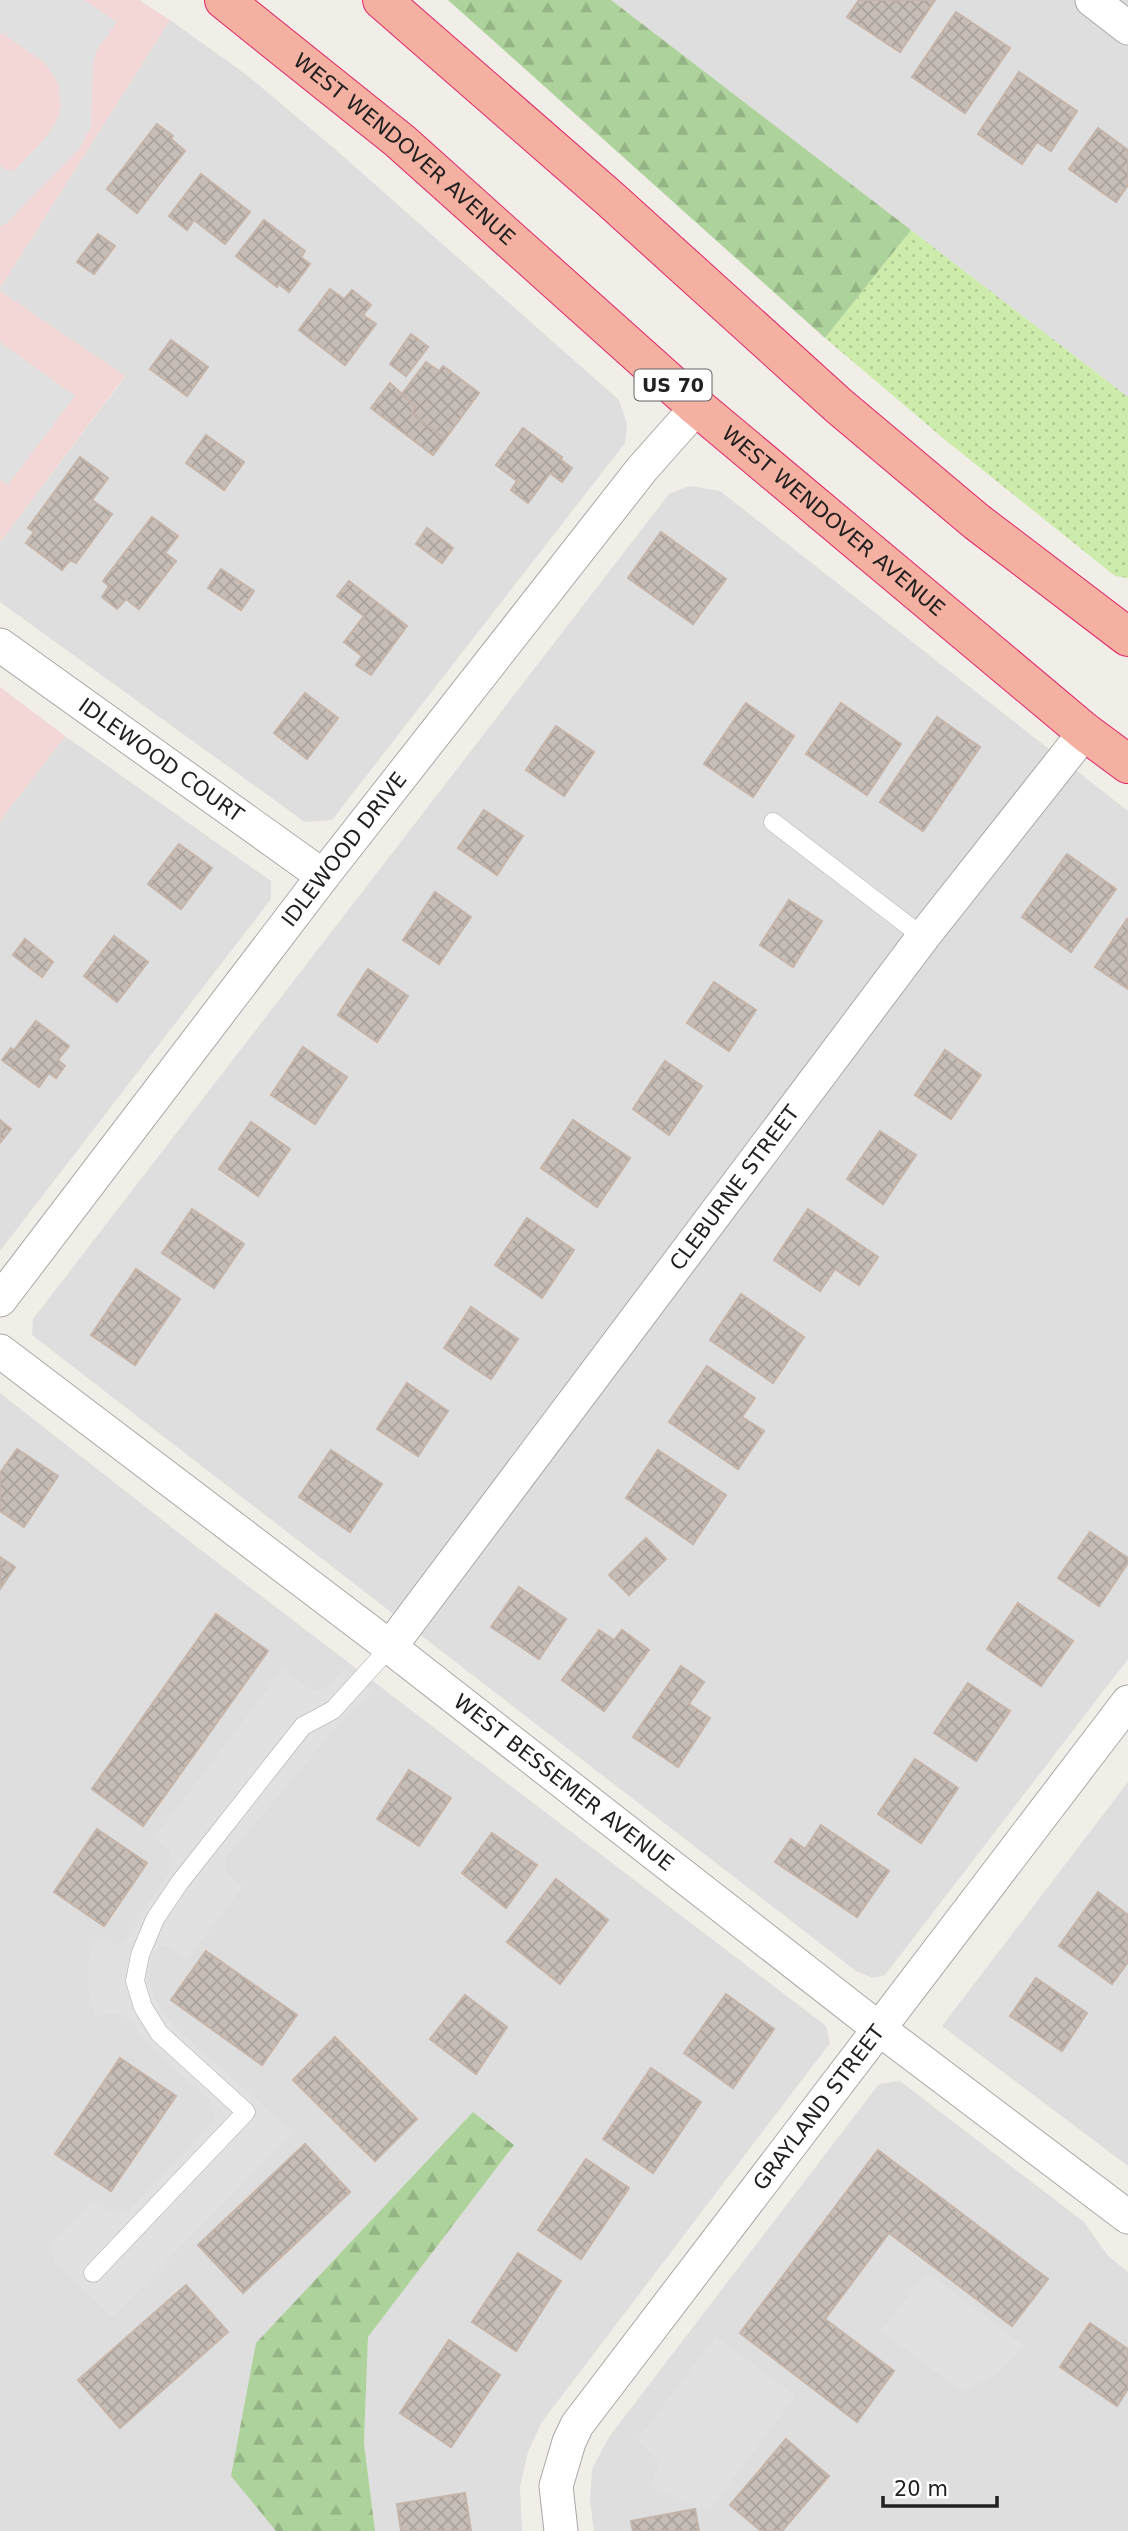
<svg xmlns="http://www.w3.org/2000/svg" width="1128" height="2531" font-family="'DejaVu Sans',sans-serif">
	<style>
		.residential { fill: #dfdede }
		.commercial { fill: #f2d7d6 }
		.grass { fill: url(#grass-dots) }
		.forest { fill: url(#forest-firs) }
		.parking { fill: #e1e1e1 }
		.building { fill: url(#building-cross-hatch); stroke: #c4b4a9; stroke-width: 2 }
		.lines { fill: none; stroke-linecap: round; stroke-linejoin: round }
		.service-casing { stroke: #a8a8a8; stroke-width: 19 }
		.minor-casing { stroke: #a8a8a8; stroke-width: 35 }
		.trunk-casing { stroke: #e02369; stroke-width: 40 }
		.service { stroke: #fff; stroke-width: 18 }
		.minor { stroke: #fff; stroke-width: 33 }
		.trunk { stroke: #f4b0a0; stroke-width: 38 }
		.labels { text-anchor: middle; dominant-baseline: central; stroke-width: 5; stroke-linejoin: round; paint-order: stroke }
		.shield { fill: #fff; stroke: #646464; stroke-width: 2 }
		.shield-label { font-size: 19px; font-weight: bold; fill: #212121 }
		.street-label { font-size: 21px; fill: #212121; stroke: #fff }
	</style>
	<defs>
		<pattern id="grass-dots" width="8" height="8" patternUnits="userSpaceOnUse" patternTransform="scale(1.75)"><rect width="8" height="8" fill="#cdecac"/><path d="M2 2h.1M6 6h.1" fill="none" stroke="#b0ca94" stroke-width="1.8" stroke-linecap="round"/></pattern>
		<pattern id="forest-firs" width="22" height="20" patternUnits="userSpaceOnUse" patternTransform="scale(1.75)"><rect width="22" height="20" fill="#add29b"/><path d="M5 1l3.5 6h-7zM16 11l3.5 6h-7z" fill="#95b485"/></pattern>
		<pattern id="building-cross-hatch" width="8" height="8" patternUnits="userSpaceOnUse" patternTransform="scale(1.75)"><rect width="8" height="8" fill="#c6bdb6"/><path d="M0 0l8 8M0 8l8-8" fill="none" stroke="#aaa29c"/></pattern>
	</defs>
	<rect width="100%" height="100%" fill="#f1eee7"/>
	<!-- residential -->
	<g class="residential">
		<polygon points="611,0 1128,0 1128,397 911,230"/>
		<polygon points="170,20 248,76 336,150 619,400 627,424 625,443 332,820 305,822 0,602 0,542 125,377 0,291 0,288"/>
		<polygon points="690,486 720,491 1128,811 1128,1659 885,1975 873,1978 856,1971 32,1335 33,1319 669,494"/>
		<polygon points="65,736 271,881 271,899 0,1251 0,821"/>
		<polygon points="0,1393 193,1544 826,2026 830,2043 542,2422 528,2452 520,2486 522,2531 375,2531 364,2443 368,2337 514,2145 473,2112 276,2531 0,2531"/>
		<polygon points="1128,1782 1128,2166 942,2026"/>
		<polygon points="900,2081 1084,2222 1108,2256 1128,2272 1128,2531 594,2531 590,2501 592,2469 609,2437 879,2084"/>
	</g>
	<!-- commercial -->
	<g class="commercial">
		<polygon points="0,0 139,0 170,20 0,288"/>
		<polygon points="0,291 125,376 0,542"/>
		<polygon points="0,687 65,736 0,821"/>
	</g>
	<!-- grass -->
	<polygon class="grass" points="911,230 1128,397 1128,578 1115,576 949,443 825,338"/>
	<!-- forest -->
	<g class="forest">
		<polygon points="448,0 611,0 911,230 825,338"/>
		<polygon points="473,2112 514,2145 368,2337 364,2443 375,2531 276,2531 231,2476 256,2343"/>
	</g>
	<!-- parking -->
	<g class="parking">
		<polygon points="0,0 84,0 117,22 96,51 93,67 91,127 79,149 6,224 0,226 0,165 3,169 14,171 47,136 58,118 61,106 58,83 46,64 4,34 0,34"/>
		<polygon points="0,342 75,396 8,485 0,480"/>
		<polygon points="344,1668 375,1692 346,1716 226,1858 225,1871 243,1887 187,1959 168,1946 160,1947 152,1956 149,1974 153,1995 161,2011 178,2030 293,2132 112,2317 53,2261 52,2243 92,2202 116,2213 129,2210 213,2121 214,2111 210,2100 157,2053 141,2036 131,2019 113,2013 95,2018 87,1987 88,1963 95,1940 118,1945 128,1938 141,1913 170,1872 173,1862 169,1850 154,1838 283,1669 310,1689 321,1690 328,1687"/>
		<polygon points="927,2272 1024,2346 996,2375 963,2392 881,2331"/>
		<polygon points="716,2336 796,2396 708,2511 651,2486 659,2463 637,2440"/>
	</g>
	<!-- building -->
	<g class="building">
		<polygon points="859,0 935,0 900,52 847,17"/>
		<polygon points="956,12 1010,48 965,113 912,77"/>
		<polygon points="1019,72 1077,111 1051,151 1037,142 1022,164 978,134"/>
		<polygon points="157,124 173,136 171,139 185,151 137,213 107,189"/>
		<polygon points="1098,128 1128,150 1128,185 1116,202 1069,169"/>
		<polygon points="201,174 250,212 225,244 194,220 187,230 169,216"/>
		<polygon points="264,220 305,251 301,257 310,264 289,292 279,284 277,287 236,256"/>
		<polygon points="98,234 115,246 94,274 77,262"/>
		<polygon points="330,289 344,299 352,290 371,305 363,315 376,324 345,365 299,330"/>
		<polygon points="411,334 428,347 406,376 390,364"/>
		<polygon points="171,340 208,367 187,396 150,369"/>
		<polygon points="426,362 439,371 443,366 479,393 445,439 411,413 416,407 401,395"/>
		<polygon points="390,383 416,407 411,413 445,439 433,455 371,408"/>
		<polygon points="523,428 562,457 561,460 572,468 562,482 550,473 528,503 511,490 517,481 496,465"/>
		<polygon points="206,435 244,462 224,490 186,463"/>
		<polygon points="80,457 108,478 92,500 112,514 76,563 70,560 62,570 26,543 34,532 28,528"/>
		<polygon points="152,517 178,536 165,553 176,561 139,609 126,599 117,609 102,597 109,586 103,581"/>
		<polygon points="427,528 453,548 442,563 416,544"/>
		<polygon points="661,532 726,579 693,624 628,578"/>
		<polygon points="221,569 254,591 241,610 208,588"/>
		<polygon points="349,581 407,626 371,675 356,665 362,656 344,642 364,616 337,596"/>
		<polygon points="305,693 338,718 307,759 274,733"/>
		<polygon points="746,703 794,736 753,797 704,764"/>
		<polygon points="841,703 901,744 867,795 806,754"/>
		<polygon points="937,717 980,747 923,831 880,802"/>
		<polygon points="556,726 594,752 564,796 526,770"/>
		<polygon points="484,810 523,836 497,875 458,848"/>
		<polygon points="179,844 212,868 181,909 148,884"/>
		<polygon points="1067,854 1116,889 1071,952 1022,917"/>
		<polygon points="435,892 471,917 439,964 403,940"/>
		<polygon points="789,900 822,921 793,967 760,945"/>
		<polygon points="1127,919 1128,920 1128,989 1095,967"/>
		<polygon points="114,936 148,962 117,1002 84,976"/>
		<polygon points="25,939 53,962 42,977 13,955"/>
		<polygon points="368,969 408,996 377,1042 338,1015"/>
		<polygon points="714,982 756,1010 729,1051 687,1023"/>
		<polygon points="36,1021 69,1046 58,1060 65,1066 56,1078 49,1073 39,1087 2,1060 11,1048 14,1050"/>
		<polygon points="303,1047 347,1077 315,1124 271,1095"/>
		<polygon points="945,1050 981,1075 951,1119 915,1095"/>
		<polygon points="665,1061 702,1086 669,1135 633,1109"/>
		<polygon points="0,1120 11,1129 0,1143"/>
		<polygon points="573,1120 630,1158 597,1207 541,1168"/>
		<polygon points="251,1122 290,1149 258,1196 219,1169"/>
		<polygon points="880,1131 916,1155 883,1204 847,1179"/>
		<polygon points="192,1209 244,1244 214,1288 162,1253"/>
		<polygon points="808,1209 878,1257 859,1285 835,1269 820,1291 774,1260"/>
		<polygon points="527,1218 574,1250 542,1298 495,1265"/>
		<polygon points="136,1269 180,1299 135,1365 91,1335"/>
		<polygon points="741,1294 804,1337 773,1383 710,1340"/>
		<polygon points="471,1307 518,1339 491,1379 444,1348"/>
		<polygon points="707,1366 755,1398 742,1417 764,1431 738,1469 669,1422"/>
		<polygon points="407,1383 448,1411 418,1456 377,1429"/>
		<polygon points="17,1449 58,1476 24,1527 0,1511 0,1473"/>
		<polygon points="331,1450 382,1484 350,1532 299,1497"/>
		<polygon points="658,1450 726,1495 693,1544 626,1498"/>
		<polygon points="1090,1532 1128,1558 1128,1563 1099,1606 1058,1578"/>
		<polygon points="646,1538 666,1559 629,1595 609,1575"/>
		<polygon points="0,1557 15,1567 0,1589"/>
		<polygon points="519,1587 566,1619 539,1659 491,1627"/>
		<polygon points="1018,1603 1073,1641 1041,1686 987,1649"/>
		<polygon points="216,1614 268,1651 143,1826 92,1789"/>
		<polygon points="599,1630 614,1640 622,1630 649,1650 604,1711 562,1680"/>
		<polygon points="681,1666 704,1682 689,1704 710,1718 678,1767 633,1737"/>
		<polygon points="968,1683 1010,1711 976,1761 934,1733"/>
		<polygon points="915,1759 958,1788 921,1843 878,1814"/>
		<polygon points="409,1770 451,1798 419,1846 377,1819"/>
		<polygon points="821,1825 889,1871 857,1917 775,1862 791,1839 805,1849"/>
		<polygon points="97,1829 147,1863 104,1926 54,1892"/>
		<polygon points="492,1833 537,1865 506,1908 462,1873"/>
		<polygon points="556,1879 608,1920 560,1984 507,1942"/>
		<polygon points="1098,1892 1128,1915 1128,1962 1112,1984 1059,1946"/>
		<polygon points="206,1951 297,2015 262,2065 171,2000"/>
		<polygon points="1036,1978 1087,2013 1062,2051 1010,2016"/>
		<polygon points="726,1994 774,2029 733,2088 684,2053"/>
		<polygon points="465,1995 507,2027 476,2074 430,2039"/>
		<polygon points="335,2037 417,2119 375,2161 293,2080"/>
		<polygon points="120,2058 176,2096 111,2191 55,2154"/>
		<polygon points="651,2068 701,2102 653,2173 603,2139"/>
		<polygon points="305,2144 350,2192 243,2293 198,2245"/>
		<polygon points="878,2150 1048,2279 1012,2326 889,2233 825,2319 894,2371 857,2422 740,2333"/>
		<polygon points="586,2159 629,2188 581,2259 538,2230"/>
		<polygon points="518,2253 561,2281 516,2351 472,2322"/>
		<polygon points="186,2285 228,2332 120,2428 78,2380"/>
		<polygon points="1090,2323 1128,2349 1128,2389 1117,2406 1060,2367"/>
		<polygon points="449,2340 500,2375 451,2447 400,2413"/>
		<polygon points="786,2439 829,2476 782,2531 761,2531 730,2505"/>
		<polygon points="465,2493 471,2531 401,2531 397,2504"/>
		<polygon points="695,2509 699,2531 633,2531 631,2521"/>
	</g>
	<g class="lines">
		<defs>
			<g id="service">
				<polyline points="773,822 923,937"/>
				<polyline points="93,2273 246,2112 159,2033 143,2007 135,1981 140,1955 155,1919 180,1882 303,1726 333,1710 390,1647"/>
			</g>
			<g id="minor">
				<polyline points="1092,0 1128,28"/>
				<path id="s1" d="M0 645 323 876"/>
				<path id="s2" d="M0 1300 323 876 642 469 697 407"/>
				<path id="s3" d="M0 1351 390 1647 878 2028 1128 2217"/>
				<path id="s4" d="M390 1647 923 937 1085 732"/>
				<path id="s5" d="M561 2531 556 2486 569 2442 577 2425 1128 1702"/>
			</g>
			<g id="trunk">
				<path id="s6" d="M224 0 400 141 697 407 1085 732 1128 764"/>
				<polyline points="382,0 608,197 839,406 977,522 1128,637"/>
			</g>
		</defs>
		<!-- service casing -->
		<use href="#service" class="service-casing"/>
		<!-- minor casing -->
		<use href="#minor" class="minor-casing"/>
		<!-- trunk casing -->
		<use href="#trunk" class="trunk-casing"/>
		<!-- service -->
		<use href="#service" class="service"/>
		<!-- minor -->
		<use href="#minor" class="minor"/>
		<!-- trunk -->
		<use href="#trunk" class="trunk"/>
	</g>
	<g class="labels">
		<!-- shield labels -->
		<rect class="shield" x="634.5" y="369.5" width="77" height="31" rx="5"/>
		<g class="shield-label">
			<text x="673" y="385">US 70</text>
		</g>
		<!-- street labels -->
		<g class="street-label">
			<text stroke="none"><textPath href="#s6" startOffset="234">WEST WENDOVER AVENUE</textPath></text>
			<text stroke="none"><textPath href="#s6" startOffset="802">WEST WENDOVER AVENUE</textPath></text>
			<text stroke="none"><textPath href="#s1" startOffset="198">IDLEWOOD COURT</textPath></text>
			<text stroke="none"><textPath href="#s2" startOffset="567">IDLEWOOD DRIVE</textPath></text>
			<text stroke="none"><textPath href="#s4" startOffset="574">CLEBURNE STREET</textPath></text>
			<text stroke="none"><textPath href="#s3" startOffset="710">WEST BESSEMER AVENUE</textPath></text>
			<text stroke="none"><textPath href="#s5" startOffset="509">GRAYLAND STREET</textPath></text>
		</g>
	</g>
	<!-- scale -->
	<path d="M883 2496v10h114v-10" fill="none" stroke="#212121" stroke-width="3.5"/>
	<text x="894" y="2496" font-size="21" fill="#212121" stroke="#ffffff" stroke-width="5" paint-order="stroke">20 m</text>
</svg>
